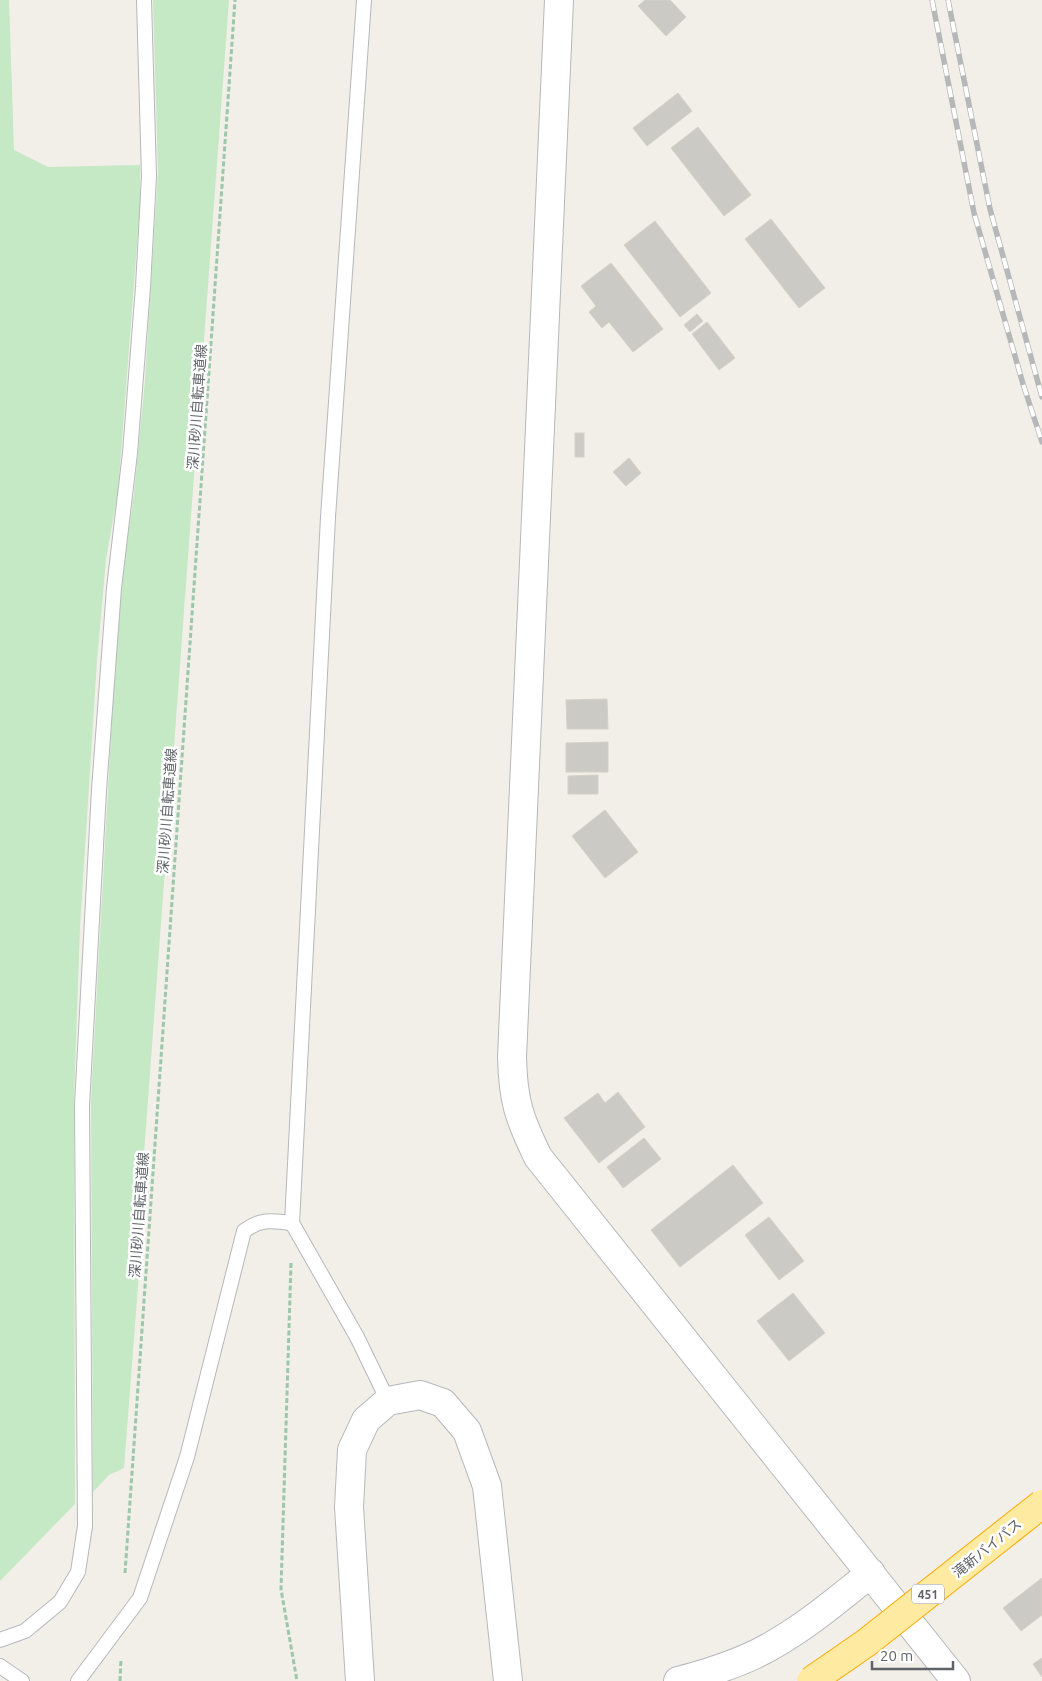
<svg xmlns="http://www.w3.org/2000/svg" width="1042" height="1681" font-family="Ubuntu,'Noto Sans JP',sans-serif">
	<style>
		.green { fill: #c5e8c5 }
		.building { fill: #cccac5; stroke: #d6d1c6 }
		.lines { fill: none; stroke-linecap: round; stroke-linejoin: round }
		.service-casing { stroke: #b5b8bc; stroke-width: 16 }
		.minor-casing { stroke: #b5b8bc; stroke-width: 30 }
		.tertiary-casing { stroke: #b5b8bc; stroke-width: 30 }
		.path { stroke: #9cc7a9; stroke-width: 3; stroke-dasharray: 5 2.5; stroke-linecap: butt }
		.service { stroke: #fff; stroke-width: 14 }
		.minor { stroke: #fff; stroke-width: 28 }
		.tertiary { stroke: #fff; stroke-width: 28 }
		.rail-casing { stroke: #b6b7b8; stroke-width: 5.5 }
		.rail { stroke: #fff; stroke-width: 4; stroke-dasharray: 11; stroke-linecap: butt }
		.trunk-bridge-casing { stroke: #f9ab00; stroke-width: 30; stroke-linecap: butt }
		.trunk-bridge { stroke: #feeaa1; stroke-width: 28 }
		.labels { text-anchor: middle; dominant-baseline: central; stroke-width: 5; stroke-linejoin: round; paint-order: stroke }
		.shield { fill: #fff; stroke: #8f9295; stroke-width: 1 }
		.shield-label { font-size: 12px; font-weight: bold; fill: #5f6368 }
		.street-label { font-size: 14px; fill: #5f6368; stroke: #fff }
	</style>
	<rect width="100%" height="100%" fill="#f1efe8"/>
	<!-- green -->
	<g class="green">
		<polygon points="0,0 9,0 14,150 48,167 140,165 140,205 118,492 106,559 97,660 80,927 74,1097 75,1504 0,1581"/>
		<polygon points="153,0 229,0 144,1154 139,1273 124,1468 109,1475 93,1492 91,1099 115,662 124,562 134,494 145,381 158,171"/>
	</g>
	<!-- building -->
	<g class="building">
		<polygon points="645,0 670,0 686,17 666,36 638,6"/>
		<polygon points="678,93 692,111 647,146 633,128"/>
		<polygon points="698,127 751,195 724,216 671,148"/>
		<polygon points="771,219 825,288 799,308 745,239"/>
		<polygon points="655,221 711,293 680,317 624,245"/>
		<polygon points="611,263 663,329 633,352 609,322 602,328 589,312 596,306 581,286"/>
		<polygon points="697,314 703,321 690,332 684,325"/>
		<polygon points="707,322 735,358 719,370 692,334"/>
		<rect x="575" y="433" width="9" height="24"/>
		<polygon points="629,458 641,473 626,486 613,472"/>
		<polygon points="607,699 608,729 567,729 566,700"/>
		<polygon points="608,742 608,772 566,772 566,743"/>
		<polygon points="598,775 598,794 568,794 568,776"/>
		<polygon points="605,810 638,852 605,878 572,836"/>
		<polygon points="618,1092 645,1127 599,1163 564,1118 598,1093 605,1103"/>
		<polygon points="644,1138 661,1159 623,1188 607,1167"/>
		<polygon points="733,1165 763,1203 680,1267 651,1230"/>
		<polygon points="769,1217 804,1261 779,1280 745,1235"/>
		<polygon points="793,1293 825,1333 789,1361 757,1321"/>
		<polygon points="1042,1578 1042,1615 1021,1631 1003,1608"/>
		<polygon points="1042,1658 1042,1677 1033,1664"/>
	</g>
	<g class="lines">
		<defs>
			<g id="service">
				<polyline points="364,0 328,517 292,1223 357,1337 388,1401"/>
				<polyline points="0,1640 25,1631 60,1602 78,1572 85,1526 82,1105 99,790 114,588 130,453 143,287 149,176 144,0"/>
				<polyline points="0,1666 22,1681"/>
				<path d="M78 1681 140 1598 187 1457 244 1231C262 1218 271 1221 292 1223"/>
			</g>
			<g id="minor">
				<polyline points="360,1681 349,1507 352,1450 366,1420 388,1401 420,1395 443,1403 467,1431 487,1486 508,1681"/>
				<path d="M678 1681C705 1674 733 1665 758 1653 800 1632 836 1601 871 1573"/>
			</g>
			<path id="tertiary" d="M559 0 512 1057C513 1101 519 1118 538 1157L956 1681"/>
		</defs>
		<!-- service casing -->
		<use href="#service" class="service-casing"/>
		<!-- minor casing -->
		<use href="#minor" class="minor-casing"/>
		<!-- tertiary casing -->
		<use href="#tertiary" class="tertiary-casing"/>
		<!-- path -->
		<g class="path">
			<polyline points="291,1263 281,1589 297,1681"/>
			<polyline points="125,1573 235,0"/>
			<polyline points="120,1681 121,1659"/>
		</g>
		<!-- service -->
		<use href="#service" class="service"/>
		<!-- minor -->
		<use href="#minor" class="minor"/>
		<!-- tertiary -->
		<use href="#tertiary" class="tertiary"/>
		<defs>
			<g id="rail">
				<polyline points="932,0 974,213 1023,384 1042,442"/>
				<polyline points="948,0 990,209 1042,397"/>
			</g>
		</defs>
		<!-- rail casing -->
		<use href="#rail" class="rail-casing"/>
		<!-- rail -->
		<use href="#rail" class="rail"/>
		<defs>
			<polyline id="trunk-bridge" points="811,1681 866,1643 1042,1504"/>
		</defs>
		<!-- trunk-bridge casing -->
		<use href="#trunk-bridge" class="trunk-bridge-casing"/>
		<!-- trunk-bridge -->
		<use href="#trunk-bridge" class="trunk-bridge"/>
	</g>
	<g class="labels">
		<!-- shield labels -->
		<rect class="shield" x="912" y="1584.5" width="32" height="19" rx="4"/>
		<g class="shield-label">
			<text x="928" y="1594">451</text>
		</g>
		<!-- street labels -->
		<g class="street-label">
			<text transform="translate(197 407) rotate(-86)">深川砂川自転車道線</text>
			<text transform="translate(167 811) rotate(-86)">深川砂川自転車道線</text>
			<text transform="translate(139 1215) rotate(-86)">深川砂川自転車道線</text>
			<text transform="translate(987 1548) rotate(-39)">滝新バイパス</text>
		</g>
	</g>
	<!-- scale -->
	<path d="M872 1661v8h81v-8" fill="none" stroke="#5f6368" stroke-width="2.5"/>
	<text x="880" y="1661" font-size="15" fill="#5f6368" stroke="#ffffff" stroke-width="4" paint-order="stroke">20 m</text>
</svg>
